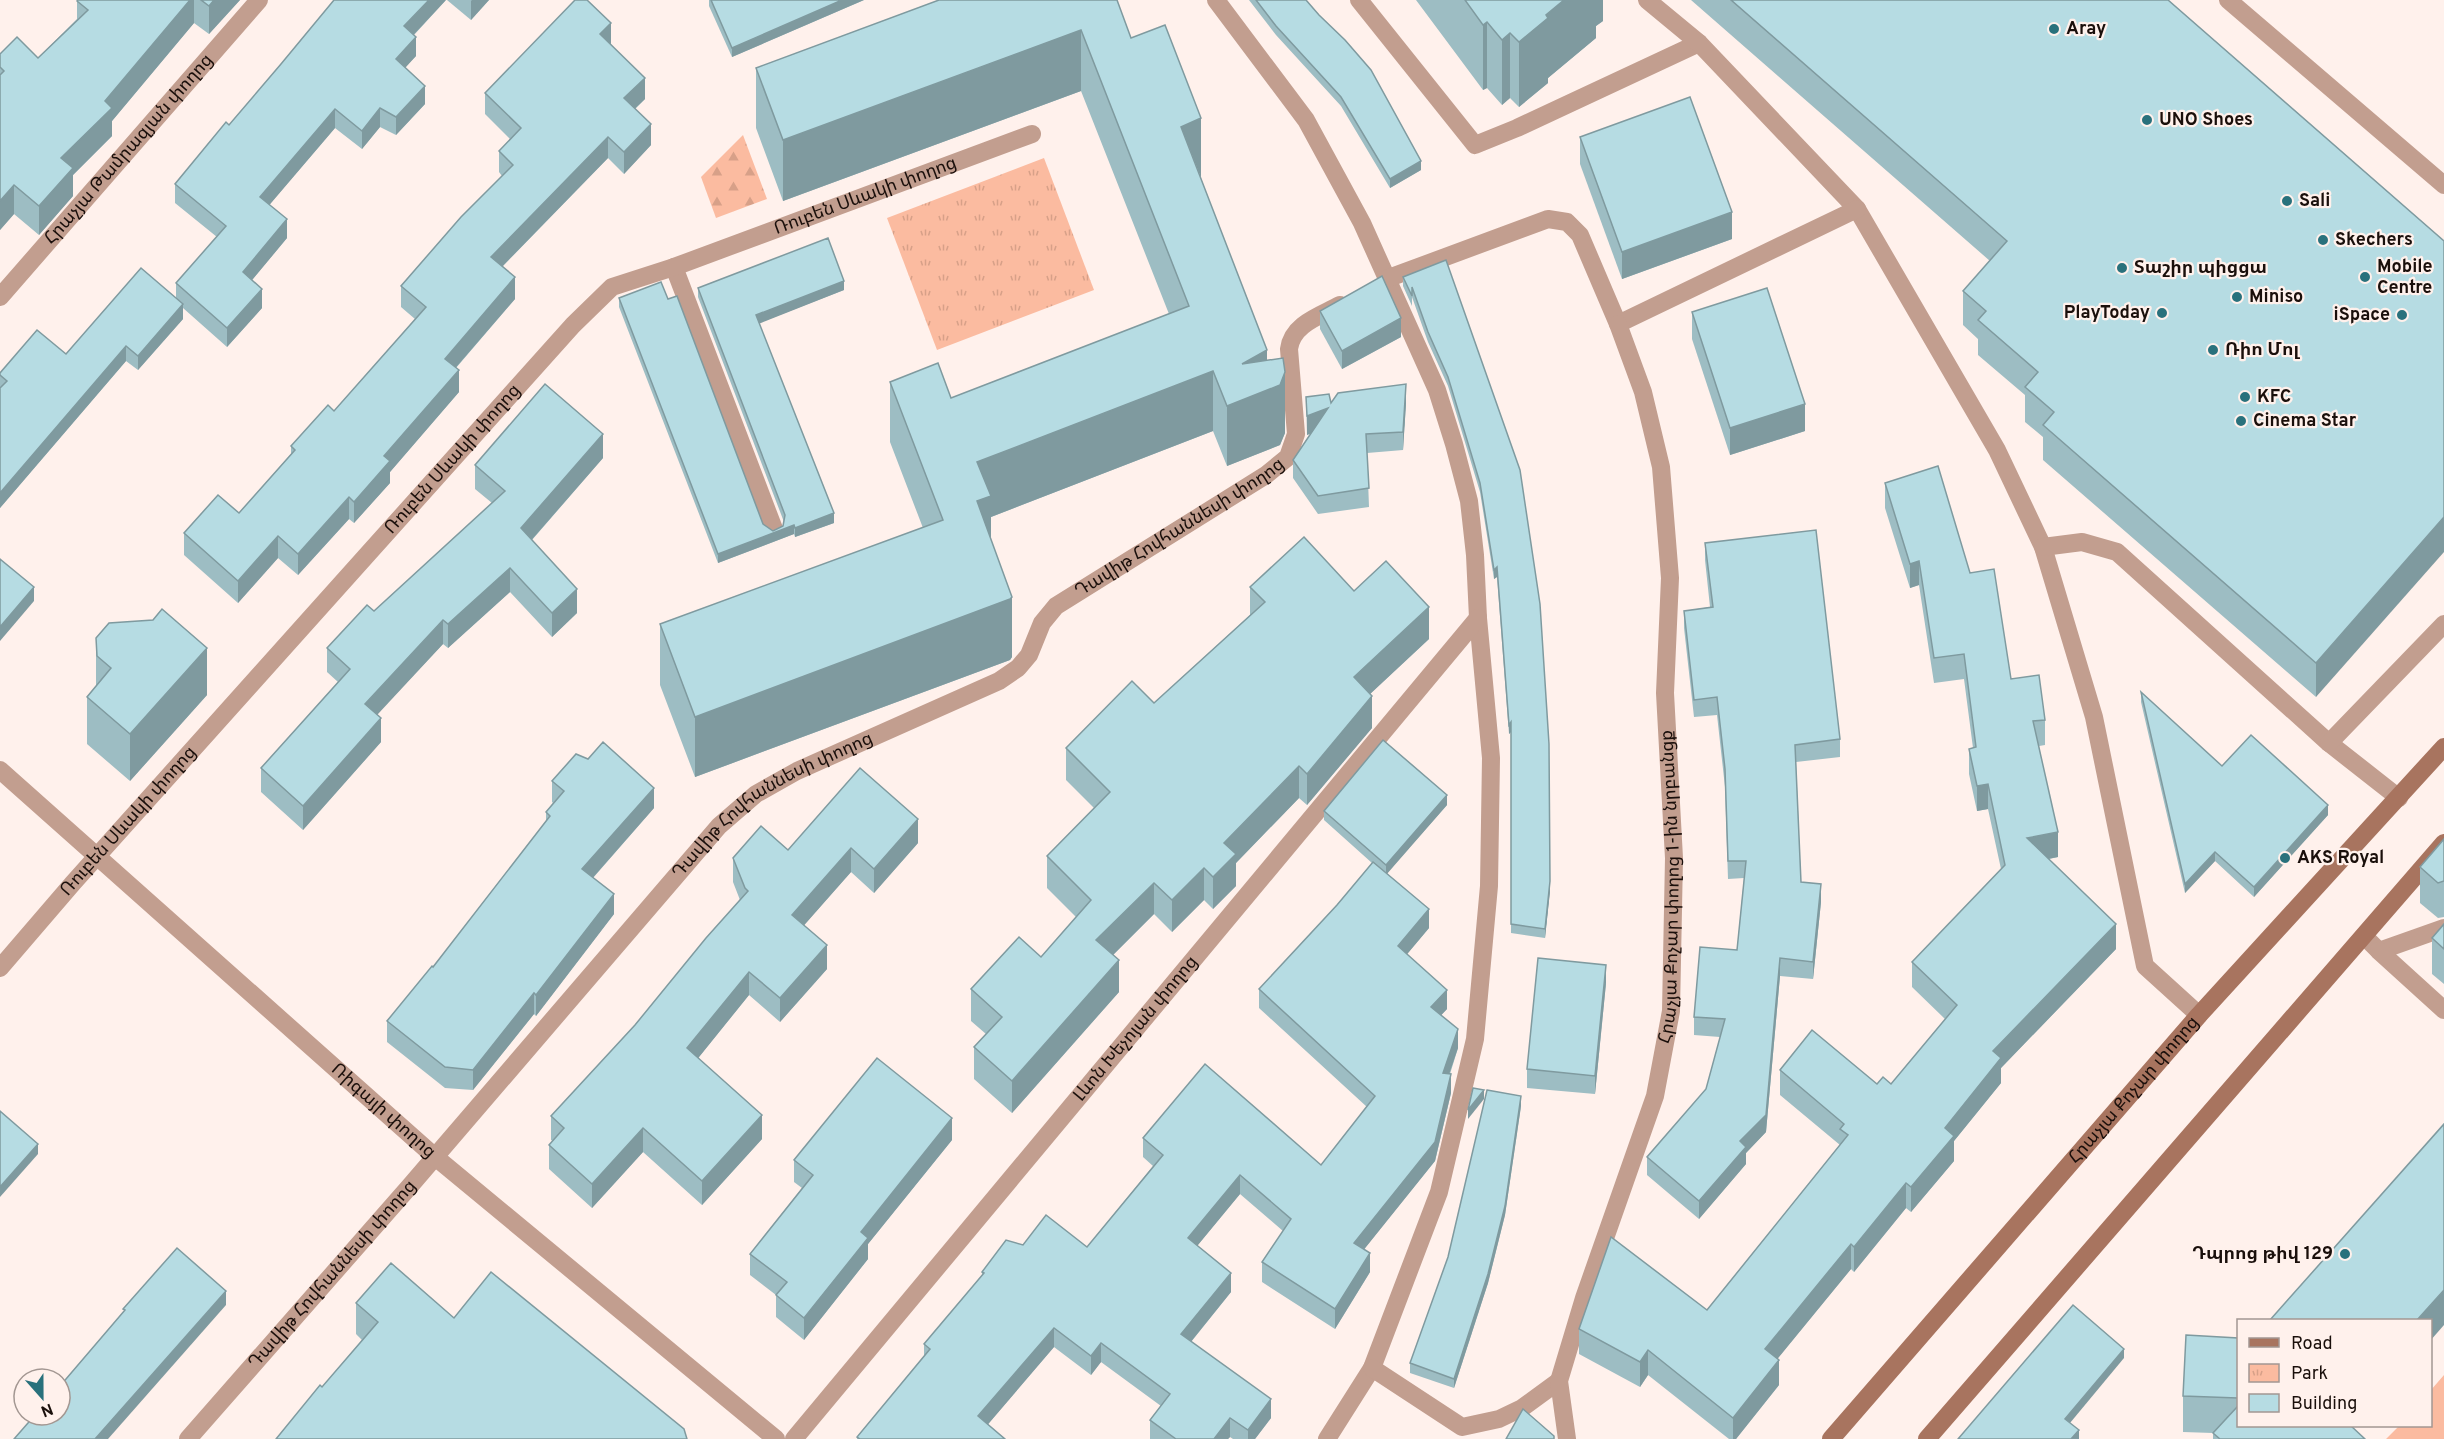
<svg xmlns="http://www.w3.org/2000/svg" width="2444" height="1439" font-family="Overpass,'Noto Sans Armenian',sans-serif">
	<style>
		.green { fill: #fbbba0 }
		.forest { fill: url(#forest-firs) }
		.park { fill: url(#park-tufts) }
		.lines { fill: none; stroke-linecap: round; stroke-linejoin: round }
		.service { stroke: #c29e8f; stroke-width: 18 }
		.minor { stroke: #c29e8f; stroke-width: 18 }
		.tertiary { stroke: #c29e8f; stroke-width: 18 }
		.secondary { stroke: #a8745f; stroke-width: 18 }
		.wall { fill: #9dbdc3 }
		.shaded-wall { fill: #7f9a9f }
		.building { fill: #b6dce3; stroke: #7f9a9f; stroke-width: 1.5 }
		.poi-dot { fill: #29717c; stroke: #fff1ec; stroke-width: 2 }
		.labels { text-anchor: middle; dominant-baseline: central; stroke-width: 4.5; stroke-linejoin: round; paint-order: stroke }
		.poi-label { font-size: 18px; font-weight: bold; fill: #1a0f0b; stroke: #fff1ec; text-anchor: start }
		.street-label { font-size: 18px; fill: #1a0f0b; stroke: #fff1ec }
	</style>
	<defs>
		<pattern id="forest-firs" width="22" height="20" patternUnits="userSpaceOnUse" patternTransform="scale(1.5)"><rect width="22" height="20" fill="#fbbba0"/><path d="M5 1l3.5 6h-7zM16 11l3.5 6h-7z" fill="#d7a088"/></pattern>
		<pattern id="park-tufts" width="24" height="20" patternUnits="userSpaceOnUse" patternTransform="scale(1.5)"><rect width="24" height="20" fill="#fbbba0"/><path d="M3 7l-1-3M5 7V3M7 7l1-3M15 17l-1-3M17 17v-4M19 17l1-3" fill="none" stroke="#d7a088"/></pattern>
	</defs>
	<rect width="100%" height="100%" fill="#fff1ec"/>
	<!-- green -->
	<polygon class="green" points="2444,1375 2444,1439 2386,1439 2399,1426 2430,1426 2431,1390"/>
	<!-- forest -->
	<polygon class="forest" points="743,135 767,199 716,218 701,177"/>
	<!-- park -->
	<polygon class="park" points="1044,158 1094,290 937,350 887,218"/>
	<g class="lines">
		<!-- service -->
		<g class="service">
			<polyline points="1216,0 1306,120 1362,223 1437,390 1454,444 1469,501 1475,555 1478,618 1491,758 1489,886 1475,1039 1439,1192 1372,1368 1327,1439"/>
			<polyline points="1359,0 1475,145 1517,128 1699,43"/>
			<polyline points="1647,0 1699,43 1857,209 1997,450 2043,547 2094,717 2145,966 2199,1015"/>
			<polyline points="2228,0 2444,185"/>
			<polyline points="674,267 774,529"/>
			<polyline points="1386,279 1548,219 1567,222 1580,235 1618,324 1857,209"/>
			<polyline points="2043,547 2082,542 2117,552 2329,743 2399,798"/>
			<polyline points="2329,743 2444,624"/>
			<polyline points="2364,936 2379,951 2444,928"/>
			<polyline points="2379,951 2444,1010"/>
			<polyline points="1372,1368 1462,1427 1499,1419 1522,1408 1559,1381"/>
		</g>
		<!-- minor -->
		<g class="minor">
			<path id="s1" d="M0 297 259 0"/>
			<path id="s2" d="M0 968 73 883 573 325 612 287 674 267 1032 134"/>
			<path id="s3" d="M188 1439 410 1186 719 826 756 794 797 771 999 681 1018 668 1029 655 1042 623 1056 606 1266 475 1288 457 1296 434 1289 349C1292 324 1320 316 1340 305"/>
			<path id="s4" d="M794 1439 1478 618"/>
			<path id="s5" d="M1567 1439 1559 1381 1584 1298 1655 1096 1671 1011 1674 858 1665 693 1670 578 1661 467 1643 392 1618 324"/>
		</g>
		<!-- tertiary -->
		<path class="tertiary" id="s6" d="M0 770 434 1156 776 1439"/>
		<!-- secondary -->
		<g class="secondary">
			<path id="s7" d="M1831 1439 2199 1015 2444 747"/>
			<polyline points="1927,1439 2444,843"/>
		</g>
	</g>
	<!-- wall -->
	<g class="wall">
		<polygon points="78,0 240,0 209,34 194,23 112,121 112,136 73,175 73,196 39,235 14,214 0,230 0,54 38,58 77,19 77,1"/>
		<polygon points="446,0 414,35 416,56 405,67 425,104 396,135 380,127 362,149 335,128 269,205 287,238 252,280 262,308 227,347 183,308 183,319 138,370 126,361 0,508 0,373 66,354 176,298 176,283 217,237 175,203 175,184 229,125"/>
		<polygon points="447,0 489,0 471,20"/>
		<polygon points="709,0 864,0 732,57 709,6"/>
		<polygon points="939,0 1131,38 1201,178 1267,360 1285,433 1280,445 1227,466 1213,431 991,517 991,539 1012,657 1010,660 695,777 660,685 660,624 923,528 890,442 890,382 951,398 1169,314 1081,91 783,201 756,128 756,68"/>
		<polygon points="1249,0 1306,0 1421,170 1390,188 1341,106 1276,35"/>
		<polygon points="1416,0 1603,0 1603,21 1596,26 1596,38 1548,78 1548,83 1519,107 1510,98 1502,105 1487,88 1483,90"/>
		<polygon points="1691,0 2168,0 2444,241 2316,697 2043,460 2043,437 2025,422 2025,395 1978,355 1978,339 1963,325 1963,291 1990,261"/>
		<polygon points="611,44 645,99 635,109 651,145 624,174 608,158 503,266 515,299 456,368 459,392 390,472 390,483 354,523 349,519 298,575 278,558 238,603 184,555 184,533 239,513 291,454 291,446 334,411 415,319 401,307 401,286 502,176 499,172 499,151 510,139 485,114 485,93"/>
		<polygon points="1580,137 1732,239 1622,279 1580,164"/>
		<polygon points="1446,260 1550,891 1545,938 1511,933 1511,732 1509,734 1497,577 1494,579 1480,492 1448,386 1428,342 1412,297 1412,306 1403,286 1403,277"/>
		<polygon points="698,288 844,290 759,323 834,523 795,537 794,534 718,563 619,307 619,298 668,299 763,524 773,531 783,526 784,522 698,297"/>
		<polygon points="1320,311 1401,337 1342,369 1320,329"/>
		<polygon points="1692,312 1805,431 1730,455 1692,339"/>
		<polygon points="1306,397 1331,403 1406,403 1403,450 1367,453 1369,507 1318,514 1293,478 1293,460 1311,433 1307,435"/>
		<polygon points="603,458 532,540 577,613 552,637 510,592 448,648 443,644 377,714 381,742 303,830 261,792 261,768 338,682 327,672 327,648 374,611 492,503 475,489 475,465"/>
		<polygon points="1885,483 1970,573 2011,679 2045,720 2045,745 2039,746 2058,857 2049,859 2116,949 2001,1068 2001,1083 1954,1141 1954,1161 1911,1212 1906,1208 1854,1272 1851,1269 1777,1359 1779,1385 1736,1439 1729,1439 1648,1375 1640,1387 1579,1354 1579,1329 1707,1310 1840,1145 1780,1095 1780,1070 1877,1084 1891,1084 1945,1019 1912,987 1912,962 2001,869 1988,809 1977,811 1969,774 1969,749 1973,748 1964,679 1934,683 1919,585 1910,588 1885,508"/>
		<polygon points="1705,543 1840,739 1840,757 1796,762 1801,882 1821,902 1813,979 1780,976 1766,1132 1746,1153 1746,1164 1699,1219 1647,1175 1647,1157 1706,1089 1720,1037 1694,1035 1694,1017 1737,950 1744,878 1728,879 1725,787 1717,715 1694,717 1684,628 1684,611 1710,607 1705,560"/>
		<polygon points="1250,587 1354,591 1429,639 1370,694 1372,728 1307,805 1299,798 1236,863 1236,886 1213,909 1204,900 1172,932 1154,914 1113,955 1119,992 1012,1113 974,1079 974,1047 986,1034 971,1021 971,989 1041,957 1076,917 1047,888 1047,856 1094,808 1066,780 1066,748 1154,703 1250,615"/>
		<polygon points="96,638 207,695 130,781 87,744 87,697 96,686"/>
		<polygon points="2141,692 2222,766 2328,815 2254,897 2215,861 2185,893 2141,702"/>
		<polygon points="552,781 654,808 593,878 614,914 536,1016 534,1014 473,1090 445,1088 387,1042 387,1021 433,967 546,821 546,812 553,803 552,802"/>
		<polygon points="1447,805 1387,873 1429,928 1407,954 1447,1009 1441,1015 1458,1048 1450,1074 1451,1093 1435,1161 1364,1249 1370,1272 1335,1329 1262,1282 1262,1262 1283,1231 1240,1194 1197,1246 1231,1292 1191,1342 1271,1418 1255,1439 1233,1439 1230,1437 1228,1439 1150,1439 1150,1420 1161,1406 1101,1362 1091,1375 1054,1347 988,1424 1005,1439 857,1439 857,1437 924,1356 924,1344 982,1276 982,1272 1023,1245 1087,1247 1153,1166 1143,1157 1143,1138 1321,1165 1367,1107 1259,1008 1259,989 1337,905 1372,863 1324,820 1324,811"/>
		<polygon points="2444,839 2444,917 2438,918 2420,903 2420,867"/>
		<polygon points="918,843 874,893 851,872 804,925 827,969 780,1022 749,995 698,1058 762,1139 702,1205 643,1152 592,1208 549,1169 549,1145 553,1141 551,1140 551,1116 635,1025 740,900 733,882 733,858 788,850"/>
		<polygon points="2444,924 2444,984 2432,974 2432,938"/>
		<polygon points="1606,983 1595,1094 1527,1088 1527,1069"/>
		<polygon points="1521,1106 1505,1215 1488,1283 1454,1388 1410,1373 1410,1363"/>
		<polygon points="952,1140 868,1244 868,1259 804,1340 776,1317 776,1295 750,1275 750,1254 802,1188 794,1182 794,1160"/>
		<polygon points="356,1303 454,1318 322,1387 362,1340 356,1334"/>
		<polygon points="2238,1338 2238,1425 2356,1425 2353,1428 2365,1439 2213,1439 2213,1433 2183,1432 2183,1396"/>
	</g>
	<!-- shaded-wall -->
	<g class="shaded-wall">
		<polygon points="190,0 194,0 194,23 112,121 112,136 73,175 73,196 39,235 39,206 61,158 105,101"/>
		<polygon points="214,0 240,0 209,34 209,6"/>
		<polygon points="429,0 446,0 404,45 404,26"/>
		<polygon points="472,0 489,0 471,20 471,1"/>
		<polygon points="842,0 864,0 732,57 732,48"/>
		<polygon points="1564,0 1603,0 1603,21 1596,26 1596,38 1548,78 1548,83 1519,107 1519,42 1546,15"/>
		<polygon points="1487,22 1487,88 1483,90 1483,25"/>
		<polygon points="611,23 611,44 600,56 600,34"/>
		<polygon points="1081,30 1081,91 783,201 783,140"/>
		<polygon points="1510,33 1510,98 1502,105 1502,40"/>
		<polygon points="416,37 416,56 396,78 396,59"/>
		<polygon points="645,78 645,99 624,119 624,98"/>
		<polygon points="425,86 425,104 396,135 396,117"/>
		<polygon points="380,108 380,127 362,149 362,131"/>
		<polygon points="335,109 335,128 260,216 260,197"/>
		<polygon points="1201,118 1201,178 1181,127"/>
		<polygon points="651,124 651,145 624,174 624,152"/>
		<polygon points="608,137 608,158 491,278 491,257"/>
		<polygon points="1421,161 1421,170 1390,188 1390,179"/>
		<polygon points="14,185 14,214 0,230 0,201"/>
		<polygon points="1732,212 1732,239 1622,279 1622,252"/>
		<polygon points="287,219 287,238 243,291 243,272"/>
		<polygon points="515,277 515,299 445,380 445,359"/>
		<polygon points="844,281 844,290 756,325 756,315"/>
		<polygon points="262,289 262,308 227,347 227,328"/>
		<polygon points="183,304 183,319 138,370 138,356"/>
		<polygon points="1401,318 1401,337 1342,369 1342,351"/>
		<polygon points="126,346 126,361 0,508 0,493"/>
		<polygon points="1267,350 1267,390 1285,372 1285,433 1280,445 1227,466 1227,406 1242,364"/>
		<polygon points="459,370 459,392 390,472 390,483 354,523 354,502 384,456"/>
		<polygon points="1213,371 1213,431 991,517 991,556 977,562 977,462"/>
		<polygon points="1406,384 1406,403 1403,450 1403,432"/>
		<polygon points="1805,404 1805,431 1730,455 1730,428"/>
		<polygon points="1328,408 1328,427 1307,435 1307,416"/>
		<polygon points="603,434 603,458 521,552 521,528"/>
		<polygon points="349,497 349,519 298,575 298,554"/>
		<polygon points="834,513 834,523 795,537 795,528"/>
		<polygon points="2444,517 2444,552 2316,697 2316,663"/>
		<polygon points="794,525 794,534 718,563 718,554"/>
		<polygon points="278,536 278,558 238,603 238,581"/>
		<polygon points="1919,561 1919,585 1910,588 1910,564"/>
		<polygon points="1497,567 1497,577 1494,579 1494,570"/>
		<polygon points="510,568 510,592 448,648 448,624"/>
		<polygon points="34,587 34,601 0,641 0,627"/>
		<polygon points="577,589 577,613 552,637 552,613"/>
		<polygon points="1012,597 1012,657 1010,660 695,777 695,717"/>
		<polygon points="1429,607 1429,639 1354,709 1354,677"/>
		<polygon points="443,620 443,644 365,728 365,704"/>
		<polygon points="207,648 207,695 130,781 130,734"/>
		<polygon points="1372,696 1372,728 1307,805 1307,774"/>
		<polygon points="381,718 381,742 303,830 303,806"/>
		<polygon points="1511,722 1511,732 1509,734 1509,725"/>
		<polygon points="1299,766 1299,798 1236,863 1236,886 1213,909 1213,877 1224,843"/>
		<polygon points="1988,784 1988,809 1977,811 1977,786"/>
		<polygon points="654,788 654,808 582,890 582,869"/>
		<polygon points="1447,795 1447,805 1386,875 1386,865"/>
		<polygon points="2328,805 2328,815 2254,897 2254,887"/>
		<polygon points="918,819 918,843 874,893 874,869"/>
		<polygon points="2058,832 2058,857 2027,863 2027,838"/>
		<polygon points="851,848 851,872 792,939 792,915"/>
		<polygon points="2215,852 2215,861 2185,893 2185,884"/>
		<polygon points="1204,868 1204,900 1172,932 1172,900"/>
		<polygon points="1550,881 1550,891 1545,938 1545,929"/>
		<polygon points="1154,883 1154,914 1096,972 1096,940"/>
		<polygon points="1821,884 1821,902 1813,979 1813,962"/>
		<polygon points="614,894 614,914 536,1016 536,995"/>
		<polygon points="1429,909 1429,928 1398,965 1398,946"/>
		<polygon points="2116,924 2116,949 2001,1068 2001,1083 1954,1141 1954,1161 1911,1212 1911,1187 1945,1128 1993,1051"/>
		<polygon points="827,945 827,969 780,1022 780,998"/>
		<polygon points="1780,958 1780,976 1766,1132 1746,1153 1746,1164 1699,1219 1699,1201 1740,1141"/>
		<polygon points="1119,960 1119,992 1012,1113 1012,1081"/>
		<polygon points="1606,965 1606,983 1595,1094 1595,1076"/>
		<polygon points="749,972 749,995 687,1072 687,1048"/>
		<polygon points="1447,990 1447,1009 1431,1026 1431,1007"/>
		<polygon points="534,993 534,1014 473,1090 473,1070"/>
		<polygon points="1458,1029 1458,1048 1443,1092 1443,1073"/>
		<polygon points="1451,1074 1451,1093 1435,1161 1354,1262 1354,1243"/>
		<polygon points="1484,1090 1484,1099 1468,1119 1468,1110"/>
		<polygon points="1521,1096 1521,1106 1505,1215 1488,1283 1454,1388 1454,1379"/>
		<polygon points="762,1115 762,1139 702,1205 702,1181"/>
		<polygon points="952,1118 952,1140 868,1244 868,1259 804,1340 804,1318 861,1232"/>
		<polygon points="643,1128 643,1152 592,1208 592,1184"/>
		<polygon points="38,1144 38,1154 0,1197 0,1187"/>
		<polygon points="1240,1175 1240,1194 1188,1257 1188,1238"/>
		<polygon points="1906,1183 1906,1208 1854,1272 1854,1247"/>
		<polygon points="1851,1244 1851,1269 1765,1374 1765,1349"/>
		<polygon points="1370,1253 1370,1272 1335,1329 1335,1309"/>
		<polygon points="1231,1273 1231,1292 1181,1354 1181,1334"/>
		<polygon points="2444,1290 2444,1325 2430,1341 2430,1320 2417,1320"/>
		<polygon points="226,1291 226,1305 108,1439 95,1439"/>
		<polygon points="1054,1328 1054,1347 978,1436 978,1416"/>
		<polygon points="1101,1343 1101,1362 1091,1375 1091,1356"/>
		<polygon points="2124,1349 2124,1358 2065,1429 2065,1419"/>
		<polygon points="1648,1350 1648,1375 1640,1387 1640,1362"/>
		<polygon points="1779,1360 1779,1385 1736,1439 1733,1439 1733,1418"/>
		<polygon points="1271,1399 1271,1418 1255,1439 1248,1439 1248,1430"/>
		<polygon points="1230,1418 1230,1437 1228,1439 1214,1439"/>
		<polygon points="2079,1430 2079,1439 2071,1439"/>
	</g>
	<!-- building -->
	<g class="building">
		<polygon points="78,0 190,0 105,101 112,108 61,158 73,168 39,206 14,185 0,201 0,75 4,71 0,67 0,54 17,37 38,58 88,10 77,1"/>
		<polygon points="201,0 214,0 209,6"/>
		<polygon points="334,0 429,0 404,26 416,37 396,59 425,86 396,117 380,108 362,131 335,109 260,197 287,219 243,272 262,289 227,328 176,283 226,226 175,184 226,122 229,125 281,64"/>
		<polygon points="575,0 587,0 611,23 600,34 645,78 624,98 651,124 624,152 608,137 491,257 515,277 445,359 459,370 384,456 390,461 354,502 349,497 298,554 278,536 238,581 184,533 218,495 239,513 295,450 291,446 328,405 334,411 426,307 401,286 461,217 513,165 499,151 521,128 485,93"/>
		<polygon points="711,0 842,0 732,48"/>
		<polygon points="939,0 1117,0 1131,38 1165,25 1201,118 1181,127 1267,350 1242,364 1283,358 1285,372 1280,385 1227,406 1213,371 977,462 991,496 977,501 1012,597 1010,599 695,717 660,624 943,520 890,382 938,363 951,398 1189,306 1081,30 783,140 756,68"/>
		<polygon points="1256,0 1306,0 1319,15 1345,40 1371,70 1421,161 1390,179 1341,97 1276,26"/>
		<polygon points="1465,0 1564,0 1546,15 1548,18 1519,42 1510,33 1502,40 1487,22 1483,25"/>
		<polygon points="1731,0 2168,0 2444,241 2444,517 2316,663 2043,425 2054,412 2025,387 2038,372 1978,320 1986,311 1963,291 2007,241"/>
		<polygon points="1690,97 1732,212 1622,252 1580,137"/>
		<polygon points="828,238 844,281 756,315 834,513 795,528 794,525 718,554 619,298 661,282 668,299 677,296 763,524 773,531 783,526 785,515 698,288"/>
		<polygon points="1446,260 1520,470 1540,604 1549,744 1550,881 1545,929 1511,924 1511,722 1509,725 1497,567 1494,570 1480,483 1448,377 1428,332 1412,287 1412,296 1403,277"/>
		<polygon points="141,268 183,304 138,356 126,346 0,493 0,388 7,381 0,375 0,373 37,330 66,354"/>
		<polygon points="1382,276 1401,318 1342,351 1320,311"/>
		<polygon points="1767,288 1805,404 1730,428 1692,312"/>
		<polygon points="545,384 603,434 521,528 577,589 552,613 510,568 448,624 443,620 365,704 381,718 303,806 261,768 350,669 327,648 367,605 374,611 505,491 475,465"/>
		<polygon points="1406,384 1403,432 1366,434 1369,488 1318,496 1293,460 1328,408 1307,416 1306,397 1329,394 1331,403 1338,393"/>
		<polygon points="1938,466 1970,573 1994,569 2011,679 2039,675 2045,720 2033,721 2058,832 2027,838 2116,924 1993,1051 2001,1058 1945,1128 1954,1136 1911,1187 1906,1183 1854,1247 1851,1244 1765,1349 1779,1360 1733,1418 1648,1350 1640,1362 1579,1329 1611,1237 1707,1310 1848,1135 1840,1129 1844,1124 1780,1070 1812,1030 1877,1084 1883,1077 1891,1084 1957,1005 1912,962 2005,865 1988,784 1977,786 1969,749 1976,747 1964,654 1934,658 1919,561 1910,564 1885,483"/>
		<polygon points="1816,530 1840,739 1795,745 1801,882 1821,884 1813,962 1780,958 1766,1115 1740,1141 1746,1147 1699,1201 1647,1157 1706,1089 1725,1019 1694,1017 1700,947 1737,950 1746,861 1728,861 1725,769 1717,697 1694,700 1684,611 1713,607 1705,543"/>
		<polygon points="1304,537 1354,591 1386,561 1429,607 1354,677 1372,696 1307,774 1299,766 1224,843 1236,854 1213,877 1204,868 1172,900 1154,883 1096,940 1119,960 1012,1081 974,1047 1002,1017 971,989 1019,937 1041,957 1091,900 1047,856 1110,792 1066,748 1132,681 1154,703 1265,602 1250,587"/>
		<polygon points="0,559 34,587 0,627"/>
		<polygon points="162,609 207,648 130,734 87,697 111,668 97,656 96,638 109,623 153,620"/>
		<polygon points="2141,692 2222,766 2251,735 2328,805 2254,887 2215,852 2185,884"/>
		<polygon points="1383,740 1447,795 1386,865 1324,811"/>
		<polygon points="603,742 654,788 582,869 614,894 536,995 534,993 473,1070 445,1067 387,1021 432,966 433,967 550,816 546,812 564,791 552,781 576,754 588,759"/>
		<polygon points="860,768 918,819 874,869 851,848 792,915 827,945 780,998 749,972 687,1048 762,1115 702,1181 643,1128 592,1184 549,1145 564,1128 551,1116 635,1025 706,938 748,891 745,888 733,858 761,826 788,850"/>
		<polygon points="2444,839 2444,881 2438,883 2420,867"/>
		<polygon points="1373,862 1429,909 1398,946 1447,990 1431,1007 1458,1029 1443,1073 1451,1074 1435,1142 1354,1243 1370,1253 1335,1309 1262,1262 1291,1219 1240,1175 1188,1238 1231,1273 1181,1334 1271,1399 1248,1430 1230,1418 1214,1439 1176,1439 1150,1420 1170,1394 1101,1343 1091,1356 1054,1328 978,1416 1005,1439 860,1439 857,1437 930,1349 924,1344 984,1273 982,1272 1006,1240 1023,1245 1046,1215 1087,1247 1163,1155 1143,1138 1205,1064 1321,1165 1375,1096 1259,989 1337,905"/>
		<polygon points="2444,924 2444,949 2432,938"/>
		<polygon points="1538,958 1606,965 1595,1076 1527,1069"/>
		<polygon points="877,1058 952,1118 861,1232 868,1238 804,1318 776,1295 787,1282 750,1254 813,1175 794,1160"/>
		<polygon points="1473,1088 1484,1090 1468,1110"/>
		<polygon points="1487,1090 1521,1096 1505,1206 1488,1274 1454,1379 1410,1363 1448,1257"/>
		<polygon points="0,1111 38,1144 0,1187"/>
		<polygon points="2444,1124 2444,1290 2417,1320 2270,1320"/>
		<polygon points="177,1248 226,1291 95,1439 14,1439 35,1415 60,1415 60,1386 125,1310 123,1309"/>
		<polygon points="391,1263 454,1318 491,1272 684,1429 687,1439 276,1439 320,1385 322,1387 378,1322 356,1303"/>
		<polygon points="2073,1305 2124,1349 2065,1419 2079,1430 2071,1439 1958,1439"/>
		<polygon points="2186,1335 2238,1338 2238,1398 2183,1396"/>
		<polygon points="2238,1406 2238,1425 2350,1425 2365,1439 2220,1439 2213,1433"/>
		<polygon points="1523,1409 1554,1436 1554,1439 1506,1439"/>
	</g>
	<!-- markers -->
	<g class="poi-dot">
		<circle cx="2054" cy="29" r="6"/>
		<circle cx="2147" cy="120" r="6"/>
		<circle cx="2287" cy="201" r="6"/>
		<circle cx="2323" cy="240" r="6"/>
		<circle cx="2122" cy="268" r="6"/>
		<circle cx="2365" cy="277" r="6"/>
		<circle cx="2237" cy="297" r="6"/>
		<circle cx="2162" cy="313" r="6"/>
		<circle cx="2402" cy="315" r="6"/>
		<circle cx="2213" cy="350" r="6"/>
		<circle cx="2245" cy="397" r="6"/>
		<circle cx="2241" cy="421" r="6"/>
		<circle cx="2285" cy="858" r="6"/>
		<circle cx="2345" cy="1254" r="6"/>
	</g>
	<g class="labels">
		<!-- poi labels -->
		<g class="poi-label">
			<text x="2066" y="29">Aray</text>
			<text x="2159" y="120">UNO Shoes</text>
			<text x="2299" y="201">Sali</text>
			<text x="2335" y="240">Skechers</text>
			<text x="2377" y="267">Mobile<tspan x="2377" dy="21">Centre</tspan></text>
			<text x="2134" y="268">Տաշիր պիցցա</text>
			<text x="2249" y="297">Miniso</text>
			<text x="2150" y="313" text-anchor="end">PlayToday</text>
			<text x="2390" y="315" text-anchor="end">iSpace</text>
			<text x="2225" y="350">Ռիո Մոլ</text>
			<text x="2257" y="397">KFC</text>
			<text x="2253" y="421">Cinema Star</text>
			<text x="2297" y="858">AKS Royal</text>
			<text x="2333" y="1254" text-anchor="end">Դպրոց թիվ 129</text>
		</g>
		<!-- street labels -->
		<g class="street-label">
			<text stroke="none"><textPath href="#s1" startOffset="196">Հրաչյա Թամրազյան փողոց</textPath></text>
			<text stroke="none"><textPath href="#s2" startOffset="1185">Ռուբեն Սևակի փողոց</textPath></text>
			<text stroke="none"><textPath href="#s2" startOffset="681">Ռուբեն Սևակի փողոց</textPath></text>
			<text stroke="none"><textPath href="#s3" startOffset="1371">Դավիթ Հովհաննեսի փողոց</textPath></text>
			<text stroke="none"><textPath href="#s3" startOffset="867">Դավիթ Հովհաննեսի փողոց</textPath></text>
			<text stroke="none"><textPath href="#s2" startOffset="195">Ռուբեն Սևակի փողոց</textPath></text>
			<text stroke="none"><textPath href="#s5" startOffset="570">Հրաչյա Քոչար փողոց 1-ին նրբանցք</textPath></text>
			<text stroke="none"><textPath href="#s4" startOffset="534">Լևոն Խեչոյան փողոց</textPath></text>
			<text stroke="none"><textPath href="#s7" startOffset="462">Հրաչյա Քոչար փողոց</textPath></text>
			<text stroke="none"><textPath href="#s6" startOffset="513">Ռիգայի փողոց</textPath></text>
			<text stroke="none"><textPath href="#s3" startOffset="219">Դավիթ Հովհաննեսի փողոց</textPath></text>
		</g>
	</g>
	<!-- legend -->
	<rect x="2237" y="1319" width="195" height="108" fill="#fff1ec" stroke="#a39792" stroke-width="1.5"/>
	<rect x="2249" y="1338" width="30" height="9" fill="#a8745f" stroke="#a39792" stroke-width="1.5"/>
	<text x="2291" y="1349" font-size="18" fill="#1a0f0b">Road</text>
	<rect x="2249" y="1364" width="30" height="18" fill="url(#park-tufts)" stroke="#a39792" stroke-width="1.5"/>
	<text x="2291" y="1379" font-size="18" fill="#1a0f0b">Park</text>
	<rect x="2249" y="1394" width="30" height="18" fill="#b6dce3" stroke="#a39792" stroke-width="1.5"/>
	<text x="2291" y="1409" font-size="18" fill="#1a0f0b">Building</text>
	<!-- north arrow -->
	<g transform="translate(42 1397) rotate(159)"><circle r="28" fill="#fff1ec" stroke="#a39792" stroke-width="1.5"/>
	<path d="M0-4.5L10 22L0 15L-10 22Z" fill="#29717c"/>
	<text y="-9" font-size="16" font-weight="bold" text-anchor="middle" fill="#1a0f0b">N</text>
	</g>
</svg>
